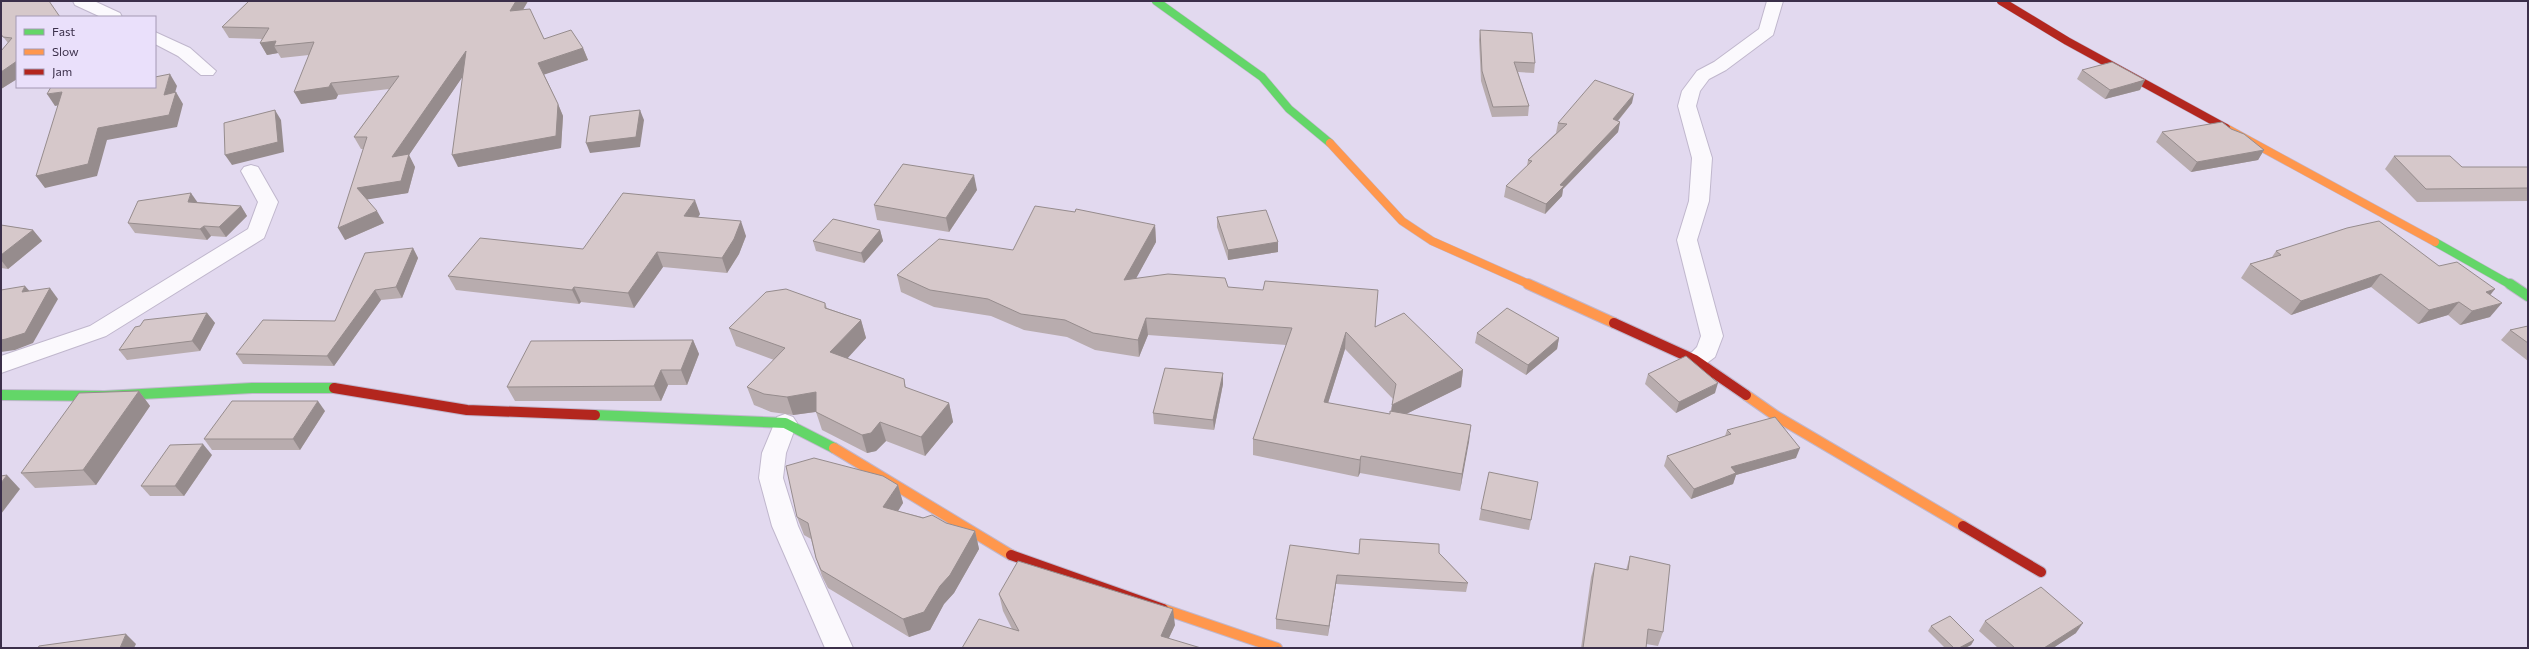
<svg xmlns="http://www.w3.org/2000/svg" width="2529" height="649" font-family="Commissioner,sans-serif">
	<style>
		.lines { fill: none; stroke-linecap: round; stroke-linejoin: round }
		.street-casing { stroke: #c0b7cd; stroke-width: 2 }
		.fast-far1-casing { stroke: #c0b7cd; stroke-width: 9 }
		.fast-casing { stroke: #c0b7cd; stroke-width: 12 }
		.slow-far1-casing { stroke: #c0b7cd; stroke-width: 9 }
		.slow-casing { stroke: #c0b7cd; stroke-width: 12 }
		.jam-far1-casing { stroke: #c0b7cd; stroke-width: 9 }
		.jam-casing { stroke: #c0b7cd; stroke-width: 12 }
		.street { fill: #fbf9fd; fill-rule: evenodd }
		.fast-far1 { stroke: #63d668; stroke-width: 8 }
		.fast { stroke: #63d668; stroke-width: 10 }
		.slow-far1 { stroke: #ff974d; stroke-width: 8 }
		.slow { stroke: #ff974d; stroke-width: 10 }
		.jam-far1 { stroke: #b3261e; stroke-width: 8 }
		.jam { stroke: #b3261e; stroke-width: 10 }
		.wall { fill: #b8acae; fill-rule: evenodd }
		.shaded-wall { fill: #968c8d }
		.building { fill: #d6c8ca; stroke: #968c8d }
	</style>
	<rect width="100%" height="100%" fill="#e2d9ef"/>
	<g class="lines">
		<defs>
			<g id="street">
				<polygon points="73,1 94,1 120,13 122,17 101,17 75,5"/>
				<polygon points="1767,1 1783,1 1773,35 1726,70 1709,79 1700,91 1696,106 1712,158 1709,201 1697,240 1723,336 1715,357 1703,366 1695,368 1687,366 1684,360 1697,347 1701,336 1677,240 1689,201 1692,158 1678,106 1682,91 1697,71 1714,62 1759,29"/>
				<polygon points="155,32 190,48 216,71 213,75 201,75 178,56 155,44"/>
				<polygon points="251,165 258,167 278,202 264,238 106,336 1,373 1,356 90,326 248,229 258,202 241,171 244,167"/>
				<polygon points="785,414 793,417 797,423 786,453 783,478 798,526 853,648 825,648 772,526 759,478 762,453 777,417"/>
			</g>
			<g id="fast-far1">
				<polyline points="1156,1 1262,77 1289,109 1330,143"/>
				<polyline points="2435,242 2511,285"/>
			</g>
			<g id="fast">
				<polyline points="2510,284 2528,296"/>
				<polyline points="1,395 105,396 252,388 334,388"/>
				<polyline points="595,415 785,423 834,448"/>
			</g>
			<g id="slow-far1">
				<polyline points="2226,128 2435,242"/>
				<polyline points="1330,143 1402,221 1432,241 1531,285"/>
			</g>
			<g id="slow">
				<polyline points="1528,284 1614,323"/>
				<polyline points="1746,395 1776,416 1963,526"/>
				<polyline points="834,448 1011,555"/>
				<polyline points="1163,609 1277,648"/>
			</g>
			<polyline id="jam-far1" points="2001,1 2067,41 2226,128"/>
			<g id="jam">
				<polyline points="1614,323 1695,360 1746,395"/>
				<polyline points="334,388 467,410 595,415"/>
				<polyline points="1963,526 2041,572"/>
				<polyline points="1011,555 1163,609"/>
			</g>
		</defs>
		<!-- street casing -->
		<use href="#street" class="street-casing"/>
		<!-- fast-far1 casing -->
		<use href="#fast-far1" class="fast-far1-casing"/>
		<!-- fast casing -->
		<use href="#fast" class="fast-casing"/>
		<!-- slow-far1 casing -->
		<use href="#slow-far1" class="slow-far1-casing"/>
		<!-- slow casing -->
		<use href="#slow" class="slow-casing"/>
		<!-- jam-far1 casing -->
		<use href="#jam-far1" class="jam-far1-casing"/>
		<!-- jam casing -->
		<use href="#jam" class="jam-casing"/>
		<!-- street -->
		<use href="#street" class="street"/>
		<!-- fast-far1 -->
		<use href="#fast-far1" class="fast-far1"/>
		<!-- fast -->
		<use href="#fast" class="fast"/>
		<!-- slow-far1 -->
		<use href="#slow-far1" class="slow-far1"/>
		<!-- slow -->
		<use href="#slow" class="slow"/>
		<!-- jam-far1 -->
		<use href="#jam-far1" class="jam-far1"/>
		<!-- jam -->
		<use href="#jam" class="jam"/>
	</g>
	<!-- wall -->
	<g class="wall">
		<polygon points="249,1 528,1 523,10 544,39 583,48 588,60 544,74 558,104 563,116 561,148 458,167 463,76 409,155 415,167 408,193 367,199 384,223 345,240 363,149 361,149 354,137 389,89 338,95 336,99 301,104 309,55 281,58 278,53 267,55 260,43 262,39 229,38 222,27"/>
		<polygon points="17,17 17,79 1,89 1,72 8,43 1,34"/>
		<polygon points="1480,30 1535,63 1534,73 1518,72 1529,106 1528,116 1492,117 1481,81 1479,40"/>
		<polygon points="2082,70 2140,90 2105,99 2077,79"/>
		<polygon points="1632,103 1618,121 1620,122 1618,132 1563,189 1562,196 1545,214 1504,197 1506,186 1527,166 1528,160 1556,133 1558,123"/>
		<polygon points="2231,129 2264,150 2258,160 2191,172 2156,142 2162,132"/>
		<polygon points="2394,156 2462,167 2528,167 2528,201 2417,202 2385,169"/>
		<polygon points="977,190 949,232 877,220 874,205"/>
		<polygon points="198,202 241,206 247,216 226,237 211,236 207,240 135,233 128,223"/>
		<polygon points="700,214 698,217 746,236 739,254 727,273 663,267 634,308 581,302 579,304 456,290 448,276 583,249"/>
		<polygon points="1217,217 1278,242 1278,252 1228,260 1217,227"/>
		<polygon points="1,225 33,230 42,241 8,269 1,268"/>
		<path d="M1155 225 1156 242 1136 278 1228 287 1375 326 1463 370 1461 387 1406 414 1471 425 1460 491 1360 473 1358 477 1253 455V439L1286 345 1148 335 1139 357 1095 350 1067 337 1024 330 991 316 934 307 901 292 897 275 1013 250ZM1345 349 1393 399 1391 411 1390 414 1328 403Z"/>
		<polygon points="880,230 883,241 864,263 816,251 813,241"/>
		<polygon points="413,248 418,258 402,298 381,300 334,366 243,364 236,354 335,321"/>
		<polygon points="2276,251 2439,266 2490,295 2490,317 2460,325 2448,315 2418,324 2371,287 2291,315 2241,278 2250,264 2272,257"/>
		<polygon points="825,303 827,308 861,320 866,338 847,358 904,379 906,388 949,403 953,422 925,456 886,441 876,451 867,453 822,430 816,412 793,415 771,412 754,405 747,387 774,360 736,346 729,328"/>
		<polygon points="207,313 215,323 200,351 127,360 119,350"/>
		<polygon points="2528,326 2528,361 2501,340 2510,330"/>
		<polygon points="1477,333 1559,338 1557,349 1526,375 1475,343"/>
		<polygon points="693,340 699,354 687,385 668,385 661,401 515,401 507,387"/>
		<polygon points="1223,373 1223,384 1214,430 1154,424 1153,413"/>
		<polygon points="1648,374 1715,393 1676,413 1645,384"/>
		<polygon points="139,391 150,406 96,485 35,488 21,473"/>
		<polygon points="325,411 300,450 212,450 204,439"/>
		<polygon points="1727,430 1796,458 1736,475 1733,484 1691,499 1664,466 1667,456 1725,436"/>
		<polygon points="212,455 184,496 150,496 141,486"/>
		<polygon points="898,485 903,503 898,511 946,523 975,531 979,549 954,593 944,604 930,630 909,637 828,588 822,576 816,558 811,539 804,535 797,517"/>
		<polygon points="1481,509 1531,520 1529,530 1479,520"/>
		<polygon points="1360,539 1439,553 1468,583 1466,592 1336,584 1328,636 1276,629 1276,619 1359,554"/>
		<polygon points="1630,556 1663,632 1658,646 1646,644 1646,648 1581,648 1591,577 1595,563 1626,570"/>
		<polygon points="999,594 1175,625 1169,638 962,648 1012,629 1003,611"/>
		<polygon points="1985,621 2076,633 2053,648 1998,648 1979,631"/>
		<polygon points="1931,626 1974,640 1971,645 1965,648 1945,648 1928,631"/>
	</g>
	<!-- shaded-wall -->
	<g class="shaded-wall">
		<polygon points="516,1 528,1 515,23 510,11"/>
		<polygon points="276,41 274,46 278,53 267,55 260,43"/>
		<polygon points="583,48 588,60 543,75 538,63"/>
		<polygon points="466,51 472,63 409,155 415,167 408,193 364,200 357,188 392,157"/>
		<polygon points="17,61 17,79 1,89 1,72"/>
		<polygon points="170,74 177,86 171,106 164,95"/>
		<polygon points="2145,80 2140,90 2105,99 2110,90"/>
		<polygon points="331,83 338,95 336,99 301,104 294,92"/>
		<polygon points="62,92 70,103 55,106 47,94"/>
		<polygon points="176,92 183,104 177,127 107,140 97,176 45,188 36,176 98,128"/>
		<polygon points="1634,94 1632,103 1611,129 1613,119"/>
		<polygon points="558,104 563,116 561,148 458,167 452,155"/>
		<polygon points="275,110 281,120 284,152 232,165 225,155"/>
		<polygon points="640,110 644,120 640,147 590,153 586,143"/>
		<polygon points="1620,122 1618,132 1563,189 1562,196 1545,214 1546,204 1560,185"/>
		<polygon points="2264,150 2258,160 2191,172 2197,162"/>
		<polygon points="974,175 977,190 949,232 946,218"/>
		<polygon points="191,193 198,203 188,202"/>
		<polygon points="695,200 700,214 690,231 684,216"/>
		<polygon points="241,206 247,216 226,237 219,227"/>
		<polygon points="377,211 384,223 345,240 338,228"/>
		<polygon points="741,221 746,236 739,254 727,273 722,258"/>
		<polygon points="1155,225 1156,242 1126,297 1124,280"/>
		<polygon points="204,226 211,236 207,240 200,229"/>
		<polygon points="33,230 42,241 8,269 1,260 1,255"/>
		<polygon points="880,230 883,241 864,263 861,253"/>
		<polygon points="1278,242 1278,252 1228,260 1228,250"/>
		<polygon points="413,248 418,258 402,298 396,287"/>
		<polygon points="657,252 663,267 634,308 628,293"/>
		<polygon points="2381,274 2371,287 2291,315 2301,301"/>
		<polygon points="25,286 34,296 22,292"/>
		<polygon points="574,287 581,302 579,304 572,290"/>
		<polygon points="50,288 58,299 33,343 15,350 1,352 1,340"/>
		<polygon points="2495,289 2484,303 2486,292"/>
		<polygon points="375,290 381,300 334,366 327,356"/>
		<polygon points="2459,302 2448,315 2418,324 2429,310"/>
		<polygon points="2502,303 2490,317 2460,325 2472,311"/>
		<polygon points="207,313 215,323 200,351 192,341"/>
		<polygon points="1146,318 1148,335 1139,357 1138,340"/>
		<polygon points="861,320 866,338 836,371 830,352"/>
		<polygon points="1346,332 1345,349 1323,419 1324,402"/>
		<polygon points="1559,338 1557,349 1526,375 1528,365"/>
		<polygon points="693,340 699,354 687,385 681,370"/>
		<polygon points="661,370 668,385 661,401 654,386"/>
		<polygon points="1463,370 1461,387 1390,422 1392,405"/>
		<polygon points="1223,373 1223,384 1214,430 1213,420"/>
		<polygon points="1718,383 1715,393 1676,413 1679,402"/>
		<polygon points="139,391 150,406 96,485 83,470"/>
		<polygon points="816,392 822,411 793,415 787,397"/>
		<polygon points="318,401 325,411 300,450 293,439"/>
		<polygon points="949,403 953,422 925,456 921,437"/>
		<polygon points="880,422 886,441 876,451 867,453 862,435"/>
		<polygon points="1471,425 1469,442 1460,491 1462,474"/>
		<polygon points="203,444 212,455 184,496 175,486"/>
		<polygon points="1800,448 1796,458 1736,475 1733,484 1691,499 1694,489 1731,467"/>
		<polygon points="1361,456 1360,473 1358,477 1360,460"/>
		<polygon points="7,475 20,489 1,514 1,483"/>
		<polygon points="898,485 903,503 889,525 883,507"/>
		<polygon points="975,531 979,549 954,593 944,604 930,630 909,637 903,619 940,586"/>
		<polygon points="1337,575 1336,584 1328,636 1329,626"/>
		<polygon points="1173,609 1175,625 1164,648 1161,636"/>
		<polygon points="2083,623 2076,633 2053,648 2044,648"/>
		<polygon points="126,634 136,644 134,648 120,648"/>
		<polygon points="1974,640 1971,645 1965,648 1959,648"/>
	</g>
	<!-- building -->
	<g class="building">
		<polygon points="1,1 49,1 60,17 17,17 17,61 1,72 1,51 12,38 3,37 1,34"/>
		<polygon points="249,1 516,1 510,11 530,9 544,39 571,30 583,48 538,63 558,104 556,136 452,155 466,51 392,157 409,154 401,181 357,188 377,211 338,228 367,137 354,137 399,76 331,83 329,87 294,92 314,42 274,46 276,41 260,43 269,28 222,27"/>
		<polygon points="1480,30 1532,33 1535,63 1514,62 1529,106 1493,107 1482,71"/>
		<polygon points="2112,62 2145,80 2110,90 2082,70"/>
		<polygon points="170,74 164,95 176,92 169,115 98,128 88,164 36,176 62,92 47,94 51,87 155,87 155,77"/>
		<polygon points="1595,80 1634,94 1613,119 1620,122 1560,185 1564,186 1546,204 1506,186 1532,161 1528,160 1567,124 1558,123"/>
		<polygon points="275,110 278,142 225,155 224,123"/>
		<polygon points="640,110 636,137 586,143 590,116"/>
		<polygon points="2222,122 2231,129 2244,134 2264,150 2197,162 2162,132"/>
		<polygon points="2394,156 2450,156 2462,167 2528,167 2528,188 2426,189"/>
		<polygon points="903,164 974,175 946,218 874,205"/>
		<polygon points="191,193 188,202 241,206 219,227 204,226 200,229 128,223 138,201"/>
		<polygon points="623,193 695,200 684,216 741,221 734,239 722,258 657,252 628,293 574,287 572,290 448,276 480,238 583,249"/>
		<polygon points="1035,206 1075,212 1076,209 1155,225 1124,280 1168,274 1225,278 1228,287 1263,290 1265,281 1378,290 1375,327 1404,313 1463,370 1392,405 1396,384 1346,332 1324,402 1390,414 1390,411 1471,425 1462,474 1361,456 1360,460 1253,439 1292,328 1146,318 1138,340 1093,333 1065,320 1021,314 988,299 930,290 897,275 939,239 1013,250"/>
		<polygon points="1266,210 1278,242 1228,250 1217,217"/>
		<polygon points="833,219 880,230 861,253 813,241"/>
		<polygon points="2379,221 2439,266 2457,262 2495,289 2486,292 2502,303 2472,311 2459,302 2429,310 2381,274 2301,301 2250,264 2281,255 2276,251 2347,228"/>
		<polygon points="1,225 33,230 1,255"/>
		<polygon points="413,248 396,287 375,290 327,356 236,354 263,320 335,321 365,253"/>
		<polygon points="25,286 22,292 50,288 25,333 6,339 1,340 1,290"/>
		<polygon points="786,289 825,303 825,308 861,320 830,352 904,379 905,387 949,403 921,437 880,422 871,433 862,435 816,412 816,392 787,397 764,394 747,387 785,348 729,328 766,292"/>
		<polygon points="1507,308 1559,338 1528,365 1477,333"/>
		<polygon points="207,313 192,341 119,350 135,327 140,326 144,320"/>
		<polygon points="2528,326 2528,343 2510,330"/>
		<polygon points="693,340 681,370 661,370 654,386 507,387 531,341"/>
		<polygon points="1686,356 1718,383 1679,402 1648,374"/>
		<polygon points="1165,368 1223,373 1213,420 1153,413"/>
		<polygon points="139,391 83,470 21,473 79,393"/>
		<polygon points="232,401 318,401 293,439 204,439"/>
		<polygon points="1775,417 1800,448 1731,467 1736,473 1694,489 1667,456 1731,434 1727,430"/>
		<polygon points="203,444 175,486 141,486 170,445"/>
		<polygon points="814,458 883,476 898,485 883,507 923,518 932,515 946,523 975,531 950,575 940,586 924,612 903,619 821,570 816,558 808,523 797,517 786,466"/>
		<polygon points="1489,472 1538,482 1531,520 1481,509"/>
		<polygon points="7,475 1,483 1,476"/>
		<polygon points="1360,539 1439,544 1439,553 1468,583 1337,575 1329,626 1276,619 1290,545 1359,554"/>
		<polygon points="1630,556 1670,565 1663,632 1648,629 1646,648 1583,648 1595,563 1628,570"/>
		<polygon points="1018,561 1173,609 1161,636 1201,648 962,648 979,619 1019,631 999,594"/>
		<polygon points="2041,587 2083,623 2044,648 2015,648 1985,621"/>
		<polygon points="1950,616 1974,640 1959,648 1954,648 1931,626"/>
		<polygon points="126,634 120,648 38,648 39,646"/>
		<polygon points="1278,647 1282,648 1272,648"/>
	</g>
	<!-- border -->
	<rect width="2529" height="649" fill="none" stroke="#3b2f4a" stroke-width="4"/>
	<!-- legend -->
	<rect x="16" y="16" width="140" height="72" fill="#eae0fb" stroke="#a499b4"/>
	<rect x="24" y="29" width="20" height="6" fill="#63d668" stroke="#a499b4"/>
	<text x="52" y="36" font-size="12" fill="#3b2f4a">Fast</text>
	<rect x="24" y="49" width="20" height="6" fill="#ff974d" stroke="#a499b4"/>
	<text x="52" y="56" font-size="12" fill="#3b2f4a">Slow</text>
	<rect x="24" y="69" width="20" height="6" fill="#b3261e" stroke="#a499b4"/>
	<text x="52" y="76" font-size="12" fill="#3b2f4a">Jam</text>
</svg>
